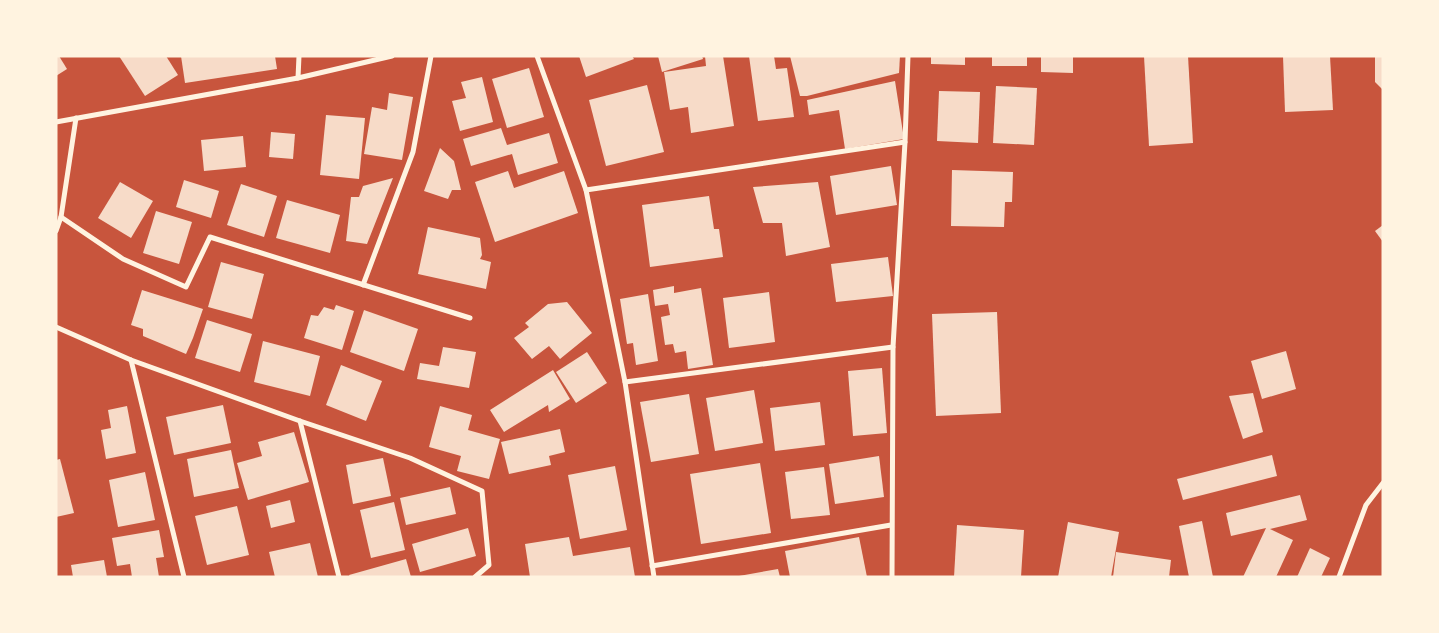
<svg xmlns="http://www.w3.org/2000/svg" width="1439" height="633" font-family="Mulish,sans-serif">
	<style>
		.building { fill: #f7dbc8 }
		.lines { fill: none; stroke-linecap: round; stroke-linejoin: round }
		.minor { stroke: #fff3e0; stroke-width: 5 }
	</style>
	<rect width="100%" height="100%" fill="#c8553d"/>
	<!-- building -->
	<g class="building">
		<polygon points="56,56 59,56 67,69 56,76"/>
		<polygon points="119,56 166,56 178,75 145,96"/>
		<polygon points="181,56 275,56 277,69 185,83"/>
		<polygon points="579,56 632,56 634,59 586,77"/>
		<polygon points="658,56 702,56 703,59 662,72"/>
		<polygon points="705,56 723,56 734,126 691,133 688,107 670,110 664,72 706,66"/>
		<polygon points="749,56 774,56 776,69 787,68 794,117 758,121"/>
		<polygon points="790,56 900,56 899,73 807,96 800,96"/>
		<polygon points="931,56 965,56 965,65 931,64"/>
		<rect x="992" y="56" width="35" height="10"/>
		<polygon points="1041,56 1073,56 1073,73 1041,72"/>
		<polygon points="1144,56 1188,56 1193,143 1149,146"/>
		<polygon points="1283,56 1330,56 1333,110 1285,112"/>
		<polygon points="1375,56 1383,56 1383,90 1375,82"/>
		<polygon points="529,68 544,117 507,128 492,79"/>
		<polygon points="482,77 493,122 460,131 452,101 466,98 461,82"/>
		<polygon points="895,81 904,139 845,149 839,110 809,115 807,100"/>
		<polygon points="647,85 664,152 606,166 589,100"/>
		<polygon points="996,86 1037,88 1034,145 993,143"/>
		<polygon points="939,91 980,92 978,143 937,141"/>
		<polygon points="389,93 413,97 402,160 364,154 372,107 387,110"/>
		<polygon points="326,115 365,118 359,179 320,175"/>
		<polygon points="501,128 507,145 549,133 558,163 518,175 512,154 471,166 463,139"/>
		<polygon points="271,132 295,134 293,159 269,157"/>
		<polygon points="243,136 246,167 204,171 201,140"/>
		<polygon points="440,148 454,161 461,190 452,190 448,199 424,191"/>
		<polygon points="891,166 897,205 836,215 830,176"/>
		<polygon points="952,170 1013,172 1012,202 1005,202 1004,227 951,226"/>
		<polygon points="508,171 514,188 564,171 578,213 495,242 475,182"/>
		<polygon points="393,178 367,244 346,241 351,197 359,197 363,186"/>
		<polygon points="184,180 219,191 211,218 176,207"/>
		<polygon points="120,182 153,201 131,238 98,218"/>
		<polygon points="818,182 830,247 786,256 782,223 763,223 753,187"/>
		<polygon points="241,184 277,196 264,237 227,225"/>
		<polygon points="709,196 714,229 719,229 723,257 650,267 642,205"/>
		<polygon points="287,200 340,215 330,253 276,238"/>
		<polygon points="156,211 192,222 179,264 143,253"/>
		<polygon points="1383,225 1383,242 1375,231"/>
		<polygon points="428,227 480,238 482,255 480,259 491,262 486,289 418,274"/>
		<polygon points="888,257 893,296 836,302 831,264"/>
		<polygon points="221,262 264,274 252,319 208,307"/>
		<polygon points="674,286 674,293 701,288 713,365 688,369 686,351 675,353 673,344 665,345 661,317 670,315 668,304 655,306 653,290"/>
		<polygon points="142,290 203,309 193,338 186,354 143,336 143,329 131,325"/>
		<polygon points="769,292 775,342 729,348 723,298"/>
		<polygon points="648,294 658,361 636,365 633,343 627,344 620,299"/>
		<polygon points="567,302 592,333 560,359 549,346 532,359 514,338 529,327 525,323 548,304"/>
		<polygon points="336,305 354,311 342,350 304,338 311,315 318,316 324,307 334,310"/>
		<polygon points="364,310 418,329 404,371 350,352"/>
		<polygon points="997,312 1001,413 936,416 932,314"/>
		<polygon points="207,320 252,334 240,372 195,358"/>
		<polygon points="263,341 320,356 310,396 254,382"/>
		<polygon points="443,347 476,352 469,388 417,379 420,363 439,366"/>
		<polygon points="1286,351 1296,389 1262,399 1251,361"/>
		<polygon points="587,352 607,383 576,403 556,372"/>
		<polygon points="341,365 382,381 366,421 326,405"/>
		<polygon points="882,368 887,433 853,436 848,371"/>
		<polygon points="553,370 570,399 549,412 548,405 504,432 490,410"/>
		<polygon points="754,390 763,443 715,451 706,398"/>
		<polygon points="1253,393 1263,432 1243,439 1229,396"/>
		<polygon points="689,394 699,454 651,462 640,402"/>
		<polygon points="820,402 825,445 775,451 770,408"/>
		<polygon points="223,405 231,443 174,455 166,417"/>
		<polygon points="127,406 136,453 106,459 101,430 111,428 108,410"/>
		<polygon points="440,406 472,415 468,430 500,439 489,479 457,471 461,456 429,447"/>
		<polygon points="560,429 565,452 549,456 551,465 509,474 501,442"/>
		<polygon points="294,432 309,482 248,500 237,463 262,456 258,442"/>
		<polygon points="231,450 239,488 194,497 187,459"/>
		<polygon points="1272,455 1277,476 1183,500 1177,479"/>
		<polygon points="879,456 884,497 835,504 829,464"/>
		<polygon points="383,458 391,496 353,504 346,465"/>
		<polygon points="60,459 74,513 56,517 56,460"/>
		<polygon points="760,463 771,533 701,544 690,474"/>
		<polygon points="615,466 627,530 580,539 568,475"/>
		<polygon points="824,467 830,515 791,519 785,472"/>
		<polygon points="145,472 155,520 118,527 109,480"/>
		<polygon points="450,487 456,514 406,525 400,498"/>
		<polygon points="1300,495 1307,520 1270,529 1293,540 1276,577 1243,577 1266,528 1231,536 1226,513"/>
		<polygon points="290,500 295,522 271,528 266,506"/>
		<polygon points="394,502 405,550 371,558 360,510"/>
		<polygon points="237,506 249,555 207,565 195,516"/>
		<polygon points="1202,521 1213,577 1189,577 1179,526"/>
		<polygon points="1068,522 1119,532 1111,577 1058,577"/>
		<polygon points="957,525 1024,530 1021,577 954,577"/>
		<polygon points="468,528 476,556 420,572 412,544"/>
		<polygon points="159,530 164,557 156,558 159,577 132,577 130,564 117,566 112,538"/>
		<polygon points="569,537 573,556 630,547 635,577 530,577 525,544"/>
		<polygon points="859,537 867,577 790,577 785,551"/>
		<polygon points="310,543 318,577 275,577 269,552"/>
		<polygon points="1310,548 1330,558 1321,577 1297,577"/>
		<polygon points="1116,552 1171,560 1169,577 1113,577"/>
		<polygon points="406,559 411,577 350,577 349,575"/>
		<polygon points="104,560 107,577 73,577 71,565"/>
		<polygon points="778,569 780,577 739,577 739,576"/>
	</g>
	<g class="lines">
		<!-- minor -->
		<g class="minor">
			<polyline points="537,56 586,190 625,382 654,577"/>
			<polyline points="298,78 299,56"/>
			<polyline points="56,122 298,78 392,56"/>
			<polyline points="586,190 905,142"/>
			<polyline points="61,217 123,259 186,287 210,237 470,318"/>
			<polyline points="56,231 61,217 76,118"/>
			<polyline points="363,285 413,152 431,56"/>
			<polyline points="56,327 131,360 300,421 410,458 482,491 489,565 475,577"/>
			<polyline points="131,360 184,577"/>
			<polyline points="625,382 893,347"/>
			<polyline points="300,421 339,577"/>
			<polyline points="652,566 891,525"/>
			<polyline points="892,577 893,347 905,142 908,56"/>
			<polyline points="1339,577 1366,505 1383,483"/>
		</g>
	</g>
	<!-- border -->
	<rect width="1439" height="633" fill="none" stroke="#fff3e0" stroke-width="115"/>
</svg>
